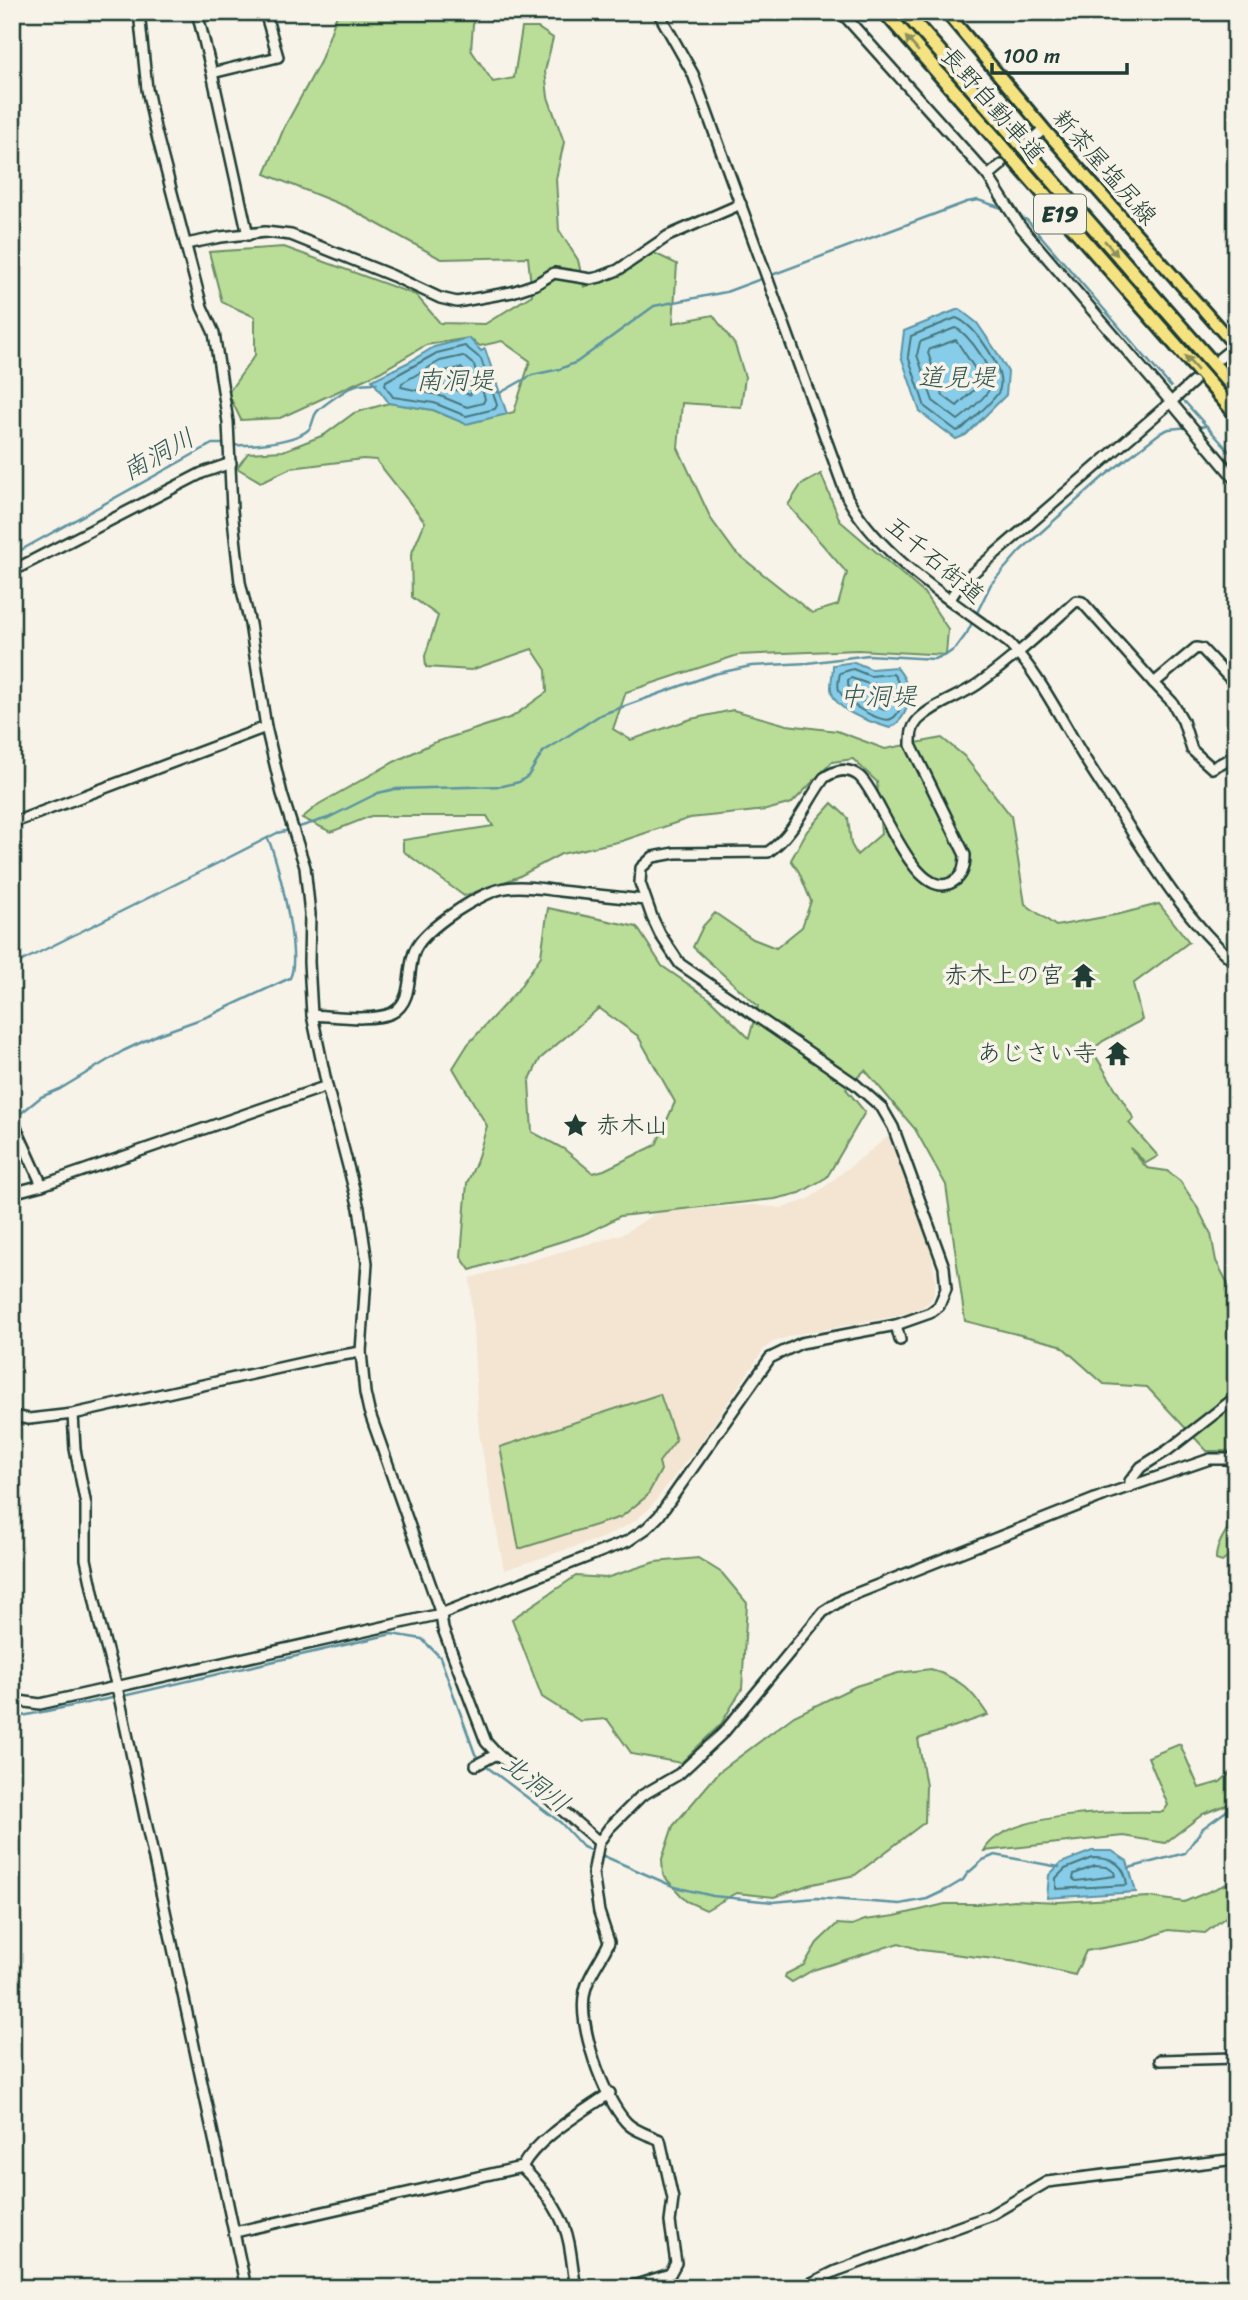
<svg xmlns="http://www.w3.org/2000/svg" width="1248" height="2300" font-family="Sriracha,'Klee One',sans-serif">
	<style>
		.built { fill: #f3e5d1 }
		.green { fill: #bade98; stroke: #6c8e66; stroke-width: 2; fill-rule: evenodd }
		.water { fill: #87cde9; stroke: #5d93a1; stroke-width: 2 }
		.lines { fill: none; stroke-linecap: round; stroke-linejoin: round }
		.shore { stroke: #49777c; stroke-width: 2 }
		.stream { stroke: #5d93a1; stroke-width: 2.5 }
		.minor-casing { stroke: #1f3d34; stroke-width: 14 }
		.major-casing { stroke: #1f3d34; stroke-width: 16 }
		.highway-casing { stroke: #1f3d34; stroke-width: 18 }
		.minor { stroke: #f7f3e8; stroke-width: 9 }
		.major { stroke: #f5e382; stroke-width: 10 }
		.highway { stroke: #f5e382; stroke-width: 12 }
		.oneway { fill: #8a905b }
		.labels { text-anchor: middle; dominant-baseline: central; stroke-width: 7; stroke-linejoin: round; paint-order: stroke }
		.shield { fill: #f7f3e8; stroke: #60746a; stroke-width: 2 }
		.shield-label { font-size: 23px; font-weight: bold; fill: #1f3d34 }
		.street-label { font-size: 24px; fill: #1f3d34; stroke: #f7f3e8 }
		.poi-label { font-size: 24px; fill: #1f3d34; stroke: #f7f3e8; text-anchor: end }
		.water-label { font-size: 26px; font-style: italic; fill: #345a58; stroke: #f7f3e8 }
	</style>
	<rect width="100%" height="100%" fill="#f7f3e8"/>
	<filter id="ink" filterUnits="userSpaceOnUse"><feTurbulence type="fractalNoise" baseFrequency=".0143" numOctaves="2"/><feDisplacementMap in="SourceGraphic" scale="14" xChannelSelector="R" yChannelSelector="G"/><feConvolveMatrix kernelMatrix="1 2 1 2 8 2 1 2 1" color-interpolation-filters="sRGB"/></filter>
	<g filter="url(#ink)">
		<!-- built -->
		<polygon class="built" points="889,1136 931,1251 936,1282 932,1300 921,1308 897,1316 794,1335 773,1342 764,1349 701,1442 649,1509 635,1521 605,1537 504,1570 479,1433 470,1278 623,1234 658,1212 753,1205 782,1208 809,1199"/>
		<!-- green -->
		<g class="green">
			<path d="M338 12H474L471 50 493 82 514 78 522 28H538L553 38 545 71 548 97 564 142 556 179 559 230 578 260 584 287 620 274 654 253 677 264 673 323 713 315 735 345 745 377 741 407 682 403 678 448 711 519 735 552 812 613 838 605 847 573 788 505 801 485 821 474 840 521 924 593 948 629 946 655 858 650 738 655 626 692 613 729 631 740 691 719 733 710 787 725 837 731 885 749 942 738 964 756 1011 816 1025 904 1056 926 1120 914 1159 904 1189 942 1133 984 1142 1020 1103 1041 1092 1050 1134 1119 1129 1123 1158 1156 1146 1163 1130 1148 1147 1168 1167 1171 1180 1181 1196 1205 1211 1234 1216 1261 1236 1299V1451H1207L1147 1387 1104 1384 1060 1345 965 1321 946 1185 915 1129 865 1070 846 1089 865 1112 827 1177 800 1193 775 1199 620 1216 588 1233 470 1270 461 1257 467 1183 476 1163 487 1126 453 1068 468 1044 517 991 541 956 548 908 637 927 662 966 710 999 749 1038 758 1006 693 947 703 926 715 913 753 939 776 948 802 927 811 901 799 872 791 860 807 831 832 803 848 818 851 844 857 855 881 834 877 782 853 759 832 762 792 803 766 810 690 818 622 841 561 854 518 877 464 896 403 851V840L493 826 487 816H371L331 832 302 818 319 804 394 762 433 743 512 717 547 692 546 670 532 649 471 670 426 667 425 656 438 616 412 597 411 555 425 522 376 460 363 459 291 468 261 482 237 468 248 453 283 451 324 435 354 413 389 403 433 410 466 424 514 412 530 361 502 341 480 346 469 338 426 345 380 372 280 418 241 420 228 393 255 355V317L222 302 209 252 284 247 416 295 440 323 485 324 532 295 528 257 441 259 347 207 265 174 284 128 320 62ZM599 1008 638 1036 675 1102 656 1145 604 1170 593 1173 564 1149 532 1132 529 1081 540 1059Z"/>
			<polygon points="660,1394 676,1440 659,1462 661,1470 647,1496 621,1517 519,1549 500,1447"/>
			<path d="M1236 1516V1551L1222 1562 1216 1560C1215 1545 1228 1528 1236 1516Z"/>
			<polygon points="698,1558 722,1573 747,1603 742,1689 721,1724 681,1763 632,1754 607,1719 580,1721 542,1697 512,1619 576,1576 606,1578 655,1562"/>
			<path d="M931 1669C962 1681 969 1687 988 1715L918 1739 926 1786 925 1822 855 1875 808 1885 774 1897 736 1893 706 1910 686 1901 663 1875 662 1859 673 1826 719 1772 794 1716 856 1686 898 1673Z"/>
			<path d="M1180 1744 1199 1788 1220 1782 1236 1768V1801L1203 1814 1165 1843 1123 1836 984 1851C1003 1811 1123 1811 1163 1812L1168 1805 1148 1757Z"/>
			<polygon points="1236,1880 1236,1909 1205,1933 1168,1930 1141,1941 1086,1951 1075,1975 1018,1962 921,1950 899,1943 813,1970 792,1982 785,1977 786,1974 804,1965 817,1943 837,1924 852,1925 865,1920 895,1916 945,1904 978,1904 1014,1900 1058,1902 1149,1897 1184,1902"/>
		</g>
		<!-- water -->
		<g class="water">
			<polygon points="959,309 977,323 996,351 1008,372 1006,395 966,435 956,439 920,412 901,356 904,331"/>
			<polygon points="469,338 481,351 485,349 507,414 466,424 433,410 389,403 372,380 409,362 434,347"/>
			<path d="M854 662 871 669 896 667C913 685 913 715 890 728 871 722 833 712 831 688 831 681 833 672 833 665Z"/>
			<polygon points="1092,1851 1112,1851 1127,1861 1136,1892 1047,1898 1049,1875 1061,1863"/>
		</g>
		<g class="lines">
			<!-- shore -->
			<g class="shore">
				<path d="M956 318C975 324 1010 374 998 393 989 406 974 417 963 428L957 431 925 407 908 356 911 336Z"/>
				<path d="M955 328C968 332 997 373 990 388 987 396 965 415 958 420L933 401 917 355 920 342Z"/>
				<polygon points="956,340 981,378 980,384 957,406 942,395 928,353 930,349"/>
				<polygon points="465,346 481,359 497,405 495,409 466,416 434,403 393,397 385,385 386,381 437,353"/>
				<polygon points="463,356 474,365 485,399 483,403 467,407 438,395 401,387 402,383 440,361"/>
				<polygon points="461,368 465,372 472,392 470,395 433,382 434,378 444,371"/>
				<path d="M853 669 870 676 893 674C902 683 906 712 891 719 881 724 842 701 839 690 837 685 839 678 840 673Z"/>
				<path d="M851 678 869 684H889C892 693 894 705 885 710 871 705 846 698 848 680Z"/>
				<path d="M1093 1858C1113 1858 1125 1864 1127 1885L1056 1889V1878L1065 1869Z"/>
				<polygon points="1095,1866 1107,1867 1114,1872 1115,1876 1076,1881 1073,1879 1074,1874"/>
			</g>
			<!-- stream -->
			<g class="stream">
				<polyline points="1017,215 1027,220 1171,387"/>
				<polyline points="497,392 500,393 532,375 560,369 577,362 654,306 726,292 967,202 978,200 1005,209"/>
				<polyline points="1185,402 1236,459"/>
				<polyline points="1196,427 1207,426"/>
				<path d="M233 445C249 446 299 442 310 428 313 424 313 417 316 413 320 407 349 387 356 385 362 383 371 383 377 383"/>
				<polyline points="12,555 212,444 226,444"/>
				<polyline points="296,828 328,818 378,793 395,789 503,786 519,782 528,776 543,752 600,715 714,674 751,666 808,663 868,655 934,659 946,655 956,648 967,633 991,584 1020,551 1102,478 1160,433 1169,429 1189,427"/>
				<polyline points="12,966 222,861 277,833 290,830"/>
				<path d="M15 1118 41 1097 60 1089 123 1051 159 1034 209 1016 290 978C301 958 279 861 268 839"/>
				<polyline points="123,1696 392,1634 422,1639 440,1657 475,1754 479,1759"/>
				<polyline points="12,1718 117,1697"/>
				<polyline points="483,1764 561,1823 583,1847 675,1887 713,1896 773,1902 816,1898 900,1904 927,1899 946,1890 963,1880 967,1874 983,1860 995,1855 1059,1867"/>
				<polyline points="1129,1868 1185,1853 1203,1828 1236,1804"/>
			</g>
			<defs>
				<g id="minor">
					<polyline points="139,12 147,89 155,128 202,307 214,333 228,422 232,510 240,582 250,624 266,727 282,794 305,867 310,914 309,962 312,1015 327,1086 359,1208 367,1263 361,1352 365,1393 369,1411 441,1614 443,1629 486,1742 497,1754 599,1842"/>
					<polyline points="197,12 212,73 278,57 265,12"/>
					<path d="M658 12 693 74 847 497C881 559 953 601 1009 643 1039 675 1057 712 1079 749 1094 774 1110 797 1125 821 1158 873 1190 923 1236 964"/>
					<polyline points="841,12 988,176 1020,226 1171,402 1193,382"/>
					<polyline points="212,73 248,235"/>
					<polyline points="1030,141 1044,129"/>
					<polyline points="988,176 1001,165"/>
					<polyline points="186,244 221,237 265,232 291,235 393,276 440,298 457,302 512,292 536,284 554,273 591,279 600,277 618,270 668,236 741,204"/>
					<polyline points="1220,358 1235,346"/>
					<polyline points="12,571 202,473 231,463"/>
					<polyline points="950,599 960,584 1171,402 1236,480"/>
					<polyline points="1154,683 1172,702 1183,721 1192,750 1212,768 1235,756 1236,758"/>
					<polyline points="12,823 266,727"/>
					<path d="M312 1015C334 1016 372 1022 392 1013 415 1001 406 969 415 950 425 928 482 891 506 888 523 885 543 889 560 891 588 894 617 897 645 900"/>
					<polyline points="12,1119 42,1185"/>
					<polyline points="12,1193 42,1185 327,1086"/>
					<polyline points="896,1325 900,1340"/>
					<polyline points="73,1414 75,1449 86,1505 86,1559 100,1625 117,1687 246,2288"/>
					<polyline points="12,1416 29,1419 73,1414 324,1358 361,1352"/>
					<polyline points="1130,1487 1130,1481 1141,1467 1168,1450 1236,1397"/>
					<path d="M12 1700 40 1704 441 1614 628 1541 647 1528 659 1516 770 1358 801 1343 896 1325 930 1313 939 1306 946 1289 944 1267 893 1127 882 1108 855 1084 680 964 660 934 652 917 640 883 641 868 653 857 675 853 768 852C794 834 806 803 824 778 835 770 847 767 859 776 881 794 916 912 957 879 964 873 965 863 965 855L911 745C911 735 911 728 918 720 934 704 959 697 978 684 1013 659 1044 630 1076 601L1082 602 1154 683 1196 648 1202 649 1236 685"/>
					<polyline points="476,1765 497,1754"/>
					<polyline points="1160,2060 1236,2058"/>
					<path d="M522 2167C542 2187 564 2215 569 2243 572 2258 573 2273 576 2288"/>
					<path d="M235 2232 522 2167C537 2138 583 2112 610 2093"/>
					<path d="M627 2288 670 2274 676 2263 670 2222 673 2199 660 2140C649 2135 634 2131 626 2122 603 2097 577 2024 585 1991 589 1973 602 1959 609 1942L599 1912 593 1874 599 1842 609 1828 641 1796 679 1774 724 1732 823 1612 845 1598 1105 1495 1210 1459H1236"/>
					<polyline points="801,2288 836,2271 989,2216 1047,2182 1236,2159"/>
				</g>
				<polyline id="major" points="946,12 1044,129 1236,347"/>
				<g id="highway">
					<polyline points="885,12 1236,414"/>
					<polyline points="905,12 1236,390"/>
				</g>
			</defs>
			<!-- minor casing -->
			<use href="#minor" class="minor-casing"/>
			<!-- major casing -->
			<use href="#major" class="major-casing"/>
			<!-- highway casing -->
			<use href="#highway" class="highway-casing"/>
			<!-- minor -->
			<use href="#minor" class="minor"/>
			<!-- major -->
			<use href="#major" class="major"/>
			<!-- highway -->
			<use href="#highway" class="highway"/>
		</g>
		<!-- one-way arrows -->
		<defs><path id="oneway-solid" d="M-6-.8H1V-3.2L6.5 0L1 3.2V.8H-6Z" transform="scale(1.75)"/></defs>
		<g class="oneway">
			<use href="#oneway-solid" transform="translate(912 44) rotate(-131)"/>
			<use href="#oneway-solid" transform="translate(1111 248) rotate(49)"/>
			<use href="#oneway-solid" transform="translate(1191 363) rotate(-131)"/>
		</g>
	</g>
	<!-- icons -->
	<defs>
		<symbol id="temple-bare" viewBox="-9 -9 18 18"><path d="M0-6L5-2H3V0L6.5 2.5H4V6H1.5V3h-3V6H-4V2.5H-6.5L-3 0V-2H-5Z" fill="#1f3d34" stroke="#f7f3e8" stroke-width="2.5" paint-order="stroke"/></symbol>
		<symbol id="sight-bare" viewBox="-9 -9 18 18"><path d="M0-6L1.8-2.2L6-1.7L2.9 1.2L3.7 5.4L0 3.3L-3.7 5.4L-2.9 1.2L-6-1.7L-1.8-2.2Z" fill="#1f3d34" stroke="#f7f3e8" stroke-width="2.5" paint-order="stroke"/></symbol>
	</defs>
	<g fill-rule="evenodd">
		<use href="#temple-bare" x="1066" y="958" width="35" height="35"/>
		<use href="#temple-bare" x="1100" y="1036" width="35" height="35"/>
		<use href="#sight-bare" x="558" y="1108" width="35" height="35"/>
	</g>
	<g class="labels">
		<!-- shield labels -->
		<rect class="shield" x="1034" y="194.5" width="52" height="39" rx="5"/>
		<g class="shield-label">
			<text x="1060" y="214">E19</text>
		</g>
		<!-- street labels -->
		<g class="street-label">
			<text transform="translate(993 105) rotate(49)">長野自動車道</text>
			<text transform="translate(1105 167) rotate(49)">新茶屋塩尻線</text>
			<text transform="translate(935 560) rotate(40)">五千石街道</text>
		</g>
		<!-- poi labels -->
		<g class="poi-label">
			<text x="1064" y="975">赤木上の宮</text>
			<text x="1097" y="1053">あじさい寺</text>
			<text x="596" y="1125" text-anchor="start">赤木山</text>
		</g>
		<!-- water labels -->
		<g class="water-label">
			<text x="957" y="377">道見堤</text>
			<text x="455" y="380">南洞堤</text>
			<text transform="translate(158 454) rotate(-29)">南洞川</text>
			<text x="878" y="696">中洞堤</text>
			<text transform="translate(536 1783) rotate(38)">北洞川</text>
		</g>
	</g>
	<!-- margin -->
	<rect width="1248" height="2300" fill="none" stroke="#f7f3e8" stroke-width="42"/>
	<rect x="21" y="21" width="1206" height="2258" fill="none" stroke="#1f3d34" stroke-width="2.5" filter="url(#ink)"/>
	<!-- scale -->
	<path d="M992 63v10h135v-10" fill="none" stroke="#1f3d34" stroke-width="3.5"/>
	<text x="1003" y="63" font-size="21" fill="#1f3d34" stroke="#f7f3e8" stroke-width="5" paint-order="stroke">100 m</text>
</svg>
